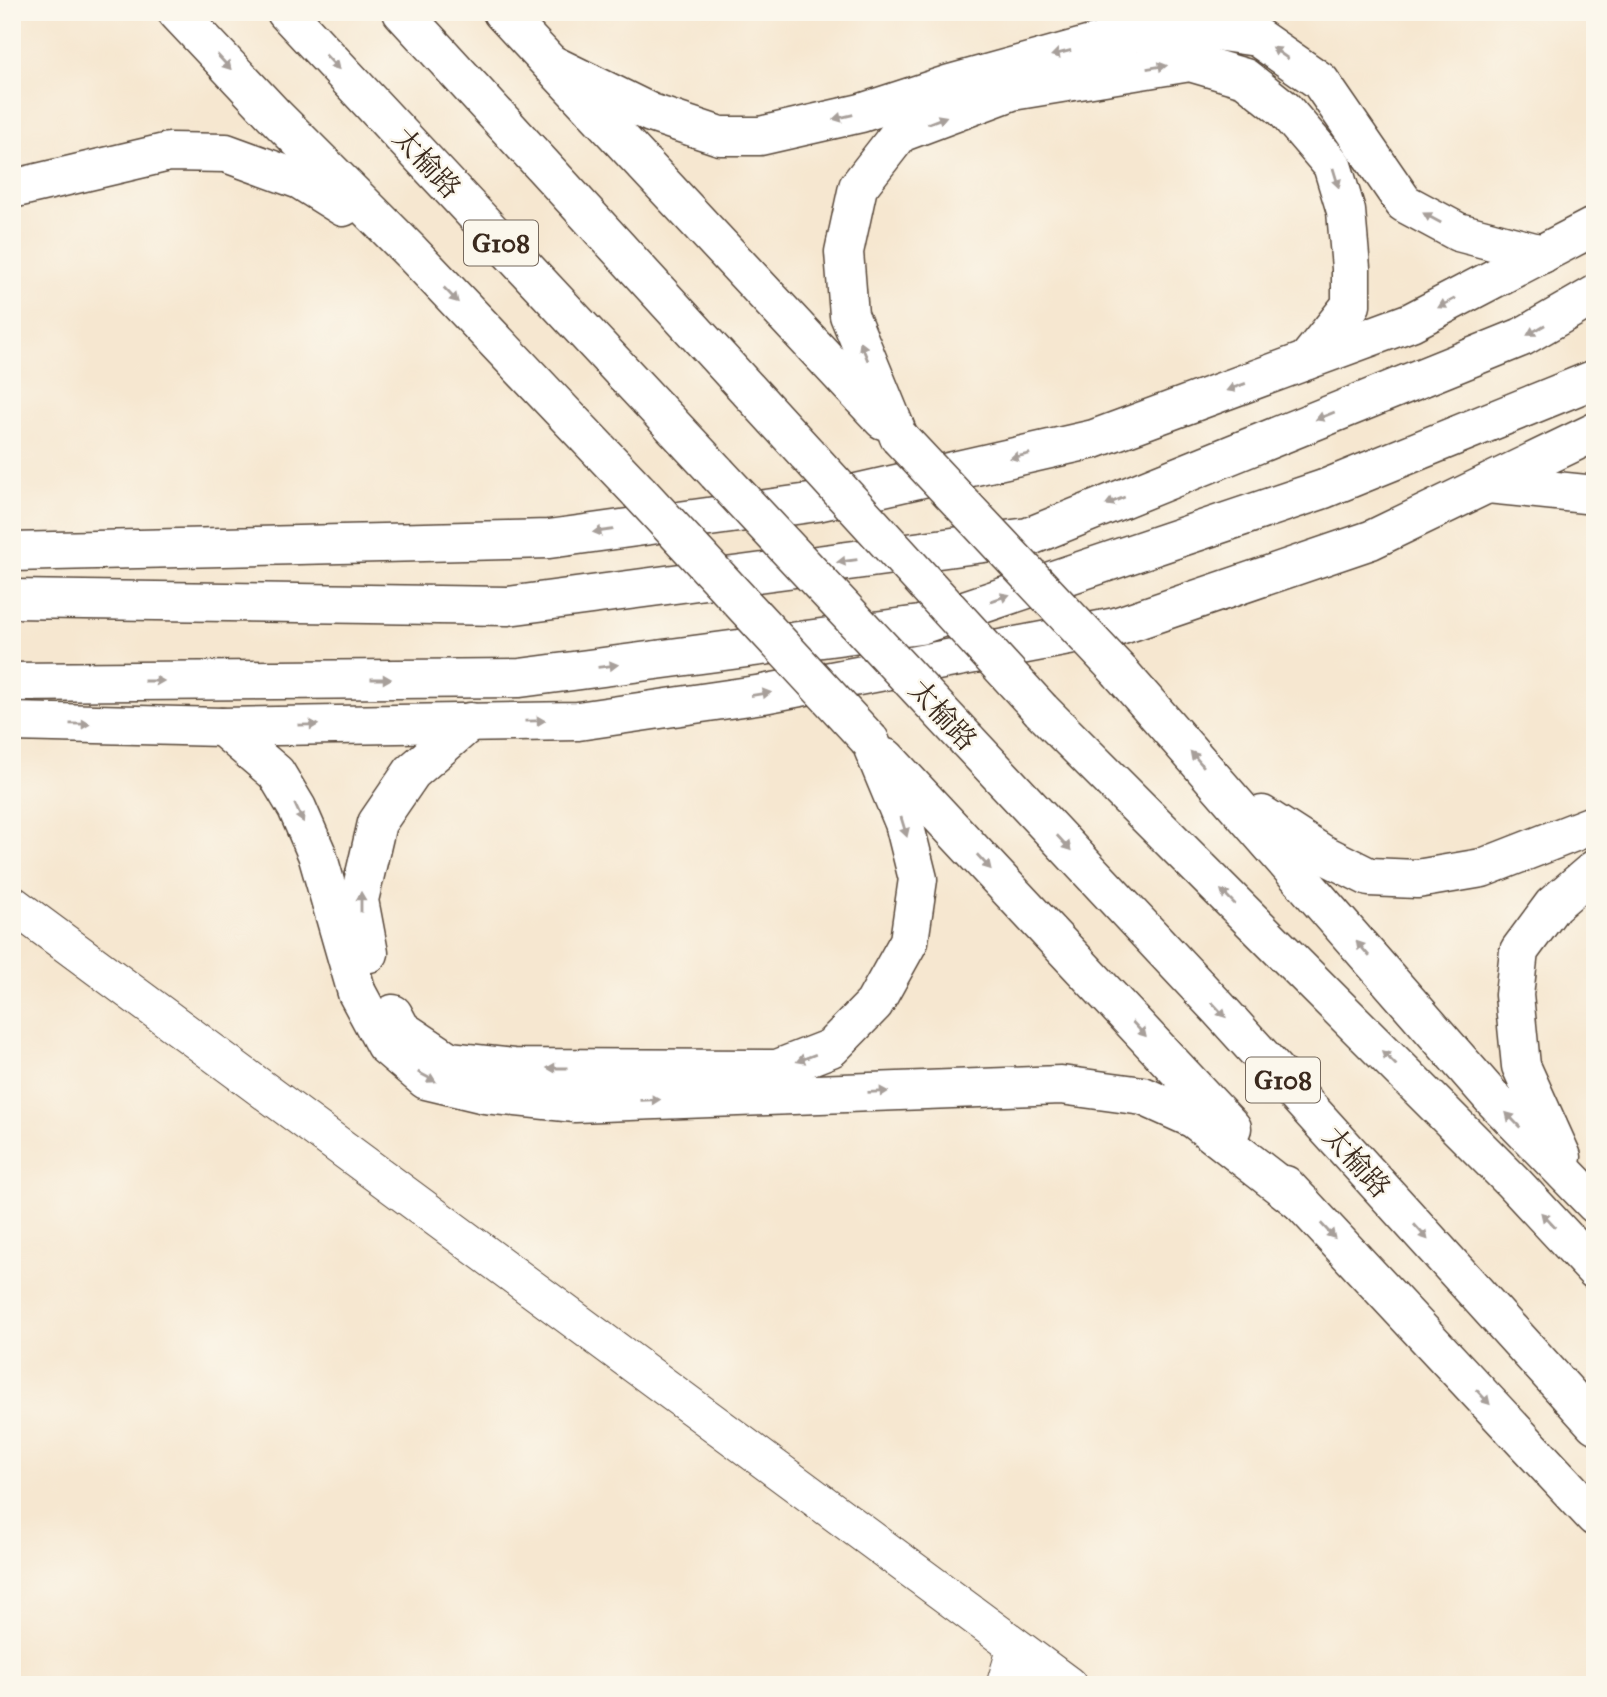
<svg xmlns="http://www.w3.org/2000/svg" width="1607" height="1697" font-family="'IM FELL Great Primer','Noto Serif SC',serif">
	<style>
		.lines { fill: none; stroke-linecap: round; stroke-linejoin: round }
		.minor-casing { stroke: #574639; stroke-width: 39 }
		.major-casing { stroke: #574639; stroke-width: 41 }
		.highway-casing { stroke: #574639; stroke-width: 41 }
		.minor { stroke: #fff; stroke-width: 37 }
		.major { stroke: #fff; stroke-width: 38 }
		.highway { stroke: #fff; stroke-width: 38 }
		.highway-bridge-casing { stroke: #574639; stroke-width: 41; stroke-linecap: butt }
		.highway-bridge { stroke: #fff; stroke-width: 38 }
		.oneway { fill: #a79f9a }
		.labels { text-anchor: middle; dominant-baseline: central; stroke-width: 5; stroke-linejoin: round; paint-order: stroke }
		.shield { fill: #fbf7ec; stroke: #75685c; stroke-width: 2 }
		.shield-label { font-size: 26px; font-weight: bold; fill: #3b2a1e }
		.street-label { font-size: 28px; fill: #3b2a1e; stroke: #fbf7ec }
	</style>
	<rect width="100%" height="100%" fill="#fbf7ec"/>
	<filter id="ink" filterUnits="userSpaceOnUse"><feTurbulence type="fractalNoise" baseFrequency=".0143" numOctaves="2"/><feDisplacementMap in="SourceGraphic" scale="14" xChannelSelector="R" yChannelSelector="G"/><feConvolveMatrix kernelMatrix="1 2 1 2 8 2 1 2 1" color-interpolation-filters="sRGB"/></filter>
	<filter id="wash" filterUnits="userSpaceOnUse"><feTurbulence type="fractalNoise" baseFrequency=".00686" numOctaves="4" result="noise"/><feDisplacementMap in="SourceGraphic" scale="28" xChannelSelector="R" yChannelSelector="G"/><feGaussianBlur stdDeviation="1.57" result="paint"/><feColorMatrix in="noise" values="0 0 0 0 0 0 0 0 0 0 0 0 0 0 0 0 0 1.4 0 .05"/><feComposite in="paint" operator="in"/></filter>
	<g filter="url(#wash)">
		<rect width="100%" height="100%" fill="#f6e7d0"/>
	</g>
	<g filter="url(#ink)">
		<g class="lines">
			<defs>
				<g id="minor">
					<polyline points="12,904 1068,1685"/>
					<polyline points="1005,1685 1016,1648"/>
				</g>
				<g id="major">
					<polyline points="12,552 549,539 817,502 1094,439 1411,322 1595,226"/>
					<polyline points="12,599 508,606 1028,537 1522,337 1595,295"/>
					<polyline points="12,682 520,678 920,625 1324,489 1595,379"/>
					<polyline points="12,722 222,727 578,721 763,694 1116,627 1371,540 1595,432"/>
				</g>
				<g id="highway">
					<polyline points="177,12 275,116 411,252 639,492"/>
					<polyline points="286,12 717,473"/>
					<polyline points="402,12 807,454"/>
					<polyline points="502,12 883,420"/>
					<polyline points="551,64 651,113 720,136 760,136 861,113 950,84 1134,33 1215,31 1257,37 1320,81 1404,203 1458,232 1542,254"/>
					<polyline points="12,189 169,152 226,153 300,180 343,207"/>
					<polyline points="899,437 849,315 844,252 858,187 900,133 1012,91 1190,62 1245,78 1284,109 1332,165 1346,211 1351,268 1351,305 1307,360"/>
					<polyline points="1488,484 1595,495"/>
					<polyline points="1120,672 1494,1100 1595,1204"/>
					<polyline points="1041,710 1512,1181 1595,1270"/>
					<polyline points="222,727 276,773 297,808 317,854 357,993 385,1045 426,1080 485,1094 575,1103 1061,1085 1143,1096 1194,1119 1302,1203"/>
					<polyline points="967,740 1219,1009 1595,1424"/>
					<polyline points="886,758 1232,1128"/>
					<polyline points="1262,815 1321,853 1369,877 1417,879 1482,868 1595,824"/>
					<polyline points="369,953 359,900 377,823 412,772 470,722"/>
					<polyline points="393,1014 401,1029 449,1061 513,1068 777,1069 831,1048 874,1004 909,941 918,879 904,823 870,741"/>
					<polyline points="1562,1157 1521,1066 1514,995 1519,951 1553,905 1595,869"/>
					<polyline points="1285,1185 1595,1517"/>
				</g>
			</defs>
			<!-- minor casing -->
			<use href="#minor" class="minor-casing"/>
			<!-- major casing -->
			<use href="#major" class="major-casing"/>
			<!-- highway casing -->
			<use href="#highway" class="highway-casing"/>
			<!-- minor -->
			<use href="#minor" class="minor"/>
			<!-- major -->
			<use href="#major" class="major"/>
			<!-- highway -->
			<use href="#highway" class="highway"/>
			<defs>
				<g id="highway-bridge">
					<polyline points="899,437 1120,672"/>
					<polyline points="807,454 1041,710"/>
					<polyline points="717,473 967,740"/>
					<polyline points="639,492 870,741"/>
				</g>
			</defs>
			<!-- highway-bridge casing -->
			<use href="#highway-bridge" class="highway-bridge-casing"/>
			<!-- highway-bridge -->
			<use href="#highway-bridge" class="highway-bridge"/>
		</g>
		<!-- one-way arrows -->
		<defs><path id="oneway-solid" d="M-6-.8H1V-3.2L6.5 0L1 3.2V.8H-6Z" transform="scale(1.75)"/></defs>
		<g class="oneway">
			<use href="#oneway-solid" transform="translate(1061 53) rotate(165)"/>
			<use href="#oneway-solid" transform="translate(1280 53) rotate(-145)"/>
			<use href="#oneway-solid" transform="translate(224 62) rotate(47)"/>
			<use href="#oneway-solid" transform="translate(332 62) rotate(47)"/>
			<use href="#oneway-solid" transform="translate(1157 67) rotate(-9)"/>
			<use href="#oneway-solid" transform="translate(843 117) rotate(167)"/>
			<use href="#oneway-solid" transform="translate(937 120) rotate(-21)"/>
			<use href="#oneway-solid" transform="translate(1336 178) rotate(73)"/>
			<use href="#oneway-solid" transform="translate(1432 218) rotate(-151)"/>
			<use href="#oneway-solid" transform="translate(451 295) rotate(46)"/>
			<use href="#oneway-solid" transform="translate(1447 303) rotate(152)"/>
			<use href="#oneway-solid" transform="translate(1536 330) rotate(150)"/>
			<use href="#oneway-solid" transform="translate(864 351) rotate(-112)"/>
			<use href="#oneway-solid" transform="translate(1236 387) rotate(160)"/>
			<use href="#oneway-solid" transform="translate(1325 416) rotate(158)"/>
			<use href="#oneway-solid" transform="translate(1020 456) rotate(167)"/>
			<use href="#oneway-solid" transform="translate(1115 501) rotate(158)"/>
			<use href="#oneway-solid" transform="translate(603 531) rotate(172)"/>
			<use href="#oneway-solid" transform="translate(847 561) rotate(172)"/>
			<use href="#oneway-solid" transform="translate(1000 598) rotate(-19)"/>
			<use href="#oneway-solid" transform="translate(608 666) rotate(-7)"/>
			<use href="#oneway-solid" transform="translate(381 679)"/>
			<use href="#oneway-solid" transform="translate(154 681)"/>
			<use href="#oneway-solid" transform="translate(761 694) rotate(-9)"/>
			<use href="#oneway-solid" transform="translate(535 721) rotate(-1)"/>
			<use href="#oneway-solid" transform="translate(80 724) rotate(1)"/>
			<use href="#oneway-solid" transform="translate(308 725) rotate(-1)"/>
			<use href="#oneway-solid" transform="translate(1197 759) rotate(-131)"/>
			<use href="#oneway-solid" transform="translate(299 813) rotate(65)"/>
			<use href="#oneway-solid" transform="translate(904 827) rotate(73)"/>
			<use href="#oneway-solid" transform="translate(1064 843) rotate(47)"/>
			<use href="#oneway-solid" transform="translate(984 862) rotate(47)"/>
			<use href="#oneway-solid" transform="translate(1228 897) rotate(-135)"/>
			<use href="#oneway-solid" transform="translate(361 902) rotate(-90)"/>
			<use href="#oneway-solid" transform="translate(1363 949) rotate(-131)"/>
			<use href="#oneway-solid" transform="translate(1219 1010) rotate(47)"/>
			<use href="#oneway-solid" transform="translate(1139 1029) rotate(47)"/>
			<use href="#oneway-solid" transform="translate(806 1058) rotate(159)"/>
			<use href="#oneway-solid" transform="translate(1389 1058) rotate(-135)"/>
			<use href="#oneway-solid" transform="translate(557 1068) rotate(-180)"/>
			<use href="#oneway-solid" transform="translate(427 1077) rotate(28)"/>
			<use href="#oneway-solid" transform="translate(878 1092) rotate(-2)"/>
			<use href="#oneway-solid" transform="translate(650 1100) rotate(-2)"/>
			<use href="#oneway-solid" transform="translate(1513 1120) rotate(-134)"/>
			<use href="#oneway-solid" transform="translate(1548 1220) rotate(-133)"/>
			<use href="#oneway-solid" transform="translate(1328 1231) rotate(47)"/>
			<use href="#oneway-solid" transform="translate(1421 1232) rotate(48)"/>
			<use href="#oneway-solid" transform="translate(1483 1397) rotate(47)"/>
		</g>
	</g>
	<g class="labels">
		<!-- shield labels -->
		<g class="shield">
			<rect x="464" y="220.5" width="74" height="45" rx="5"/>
			<rect x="1246" y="1057.5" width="74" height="45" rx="5"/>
		</g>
		<g class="shield-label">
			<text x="501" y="243">G108</text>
			<text x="1283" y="1080">G108</text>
		</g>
		<!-- street labels -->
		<g class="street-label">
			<text transform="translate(427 163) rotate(47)">太榆路</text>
			<text transform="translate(943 715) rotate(47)">太榆路</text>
			<text transform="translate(1357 1162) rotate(48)">太榆路</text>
		</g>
	</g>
	<!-- margin -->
	<rect width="1607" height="1697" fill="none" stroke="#fbf7ec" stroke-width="42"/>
</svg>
